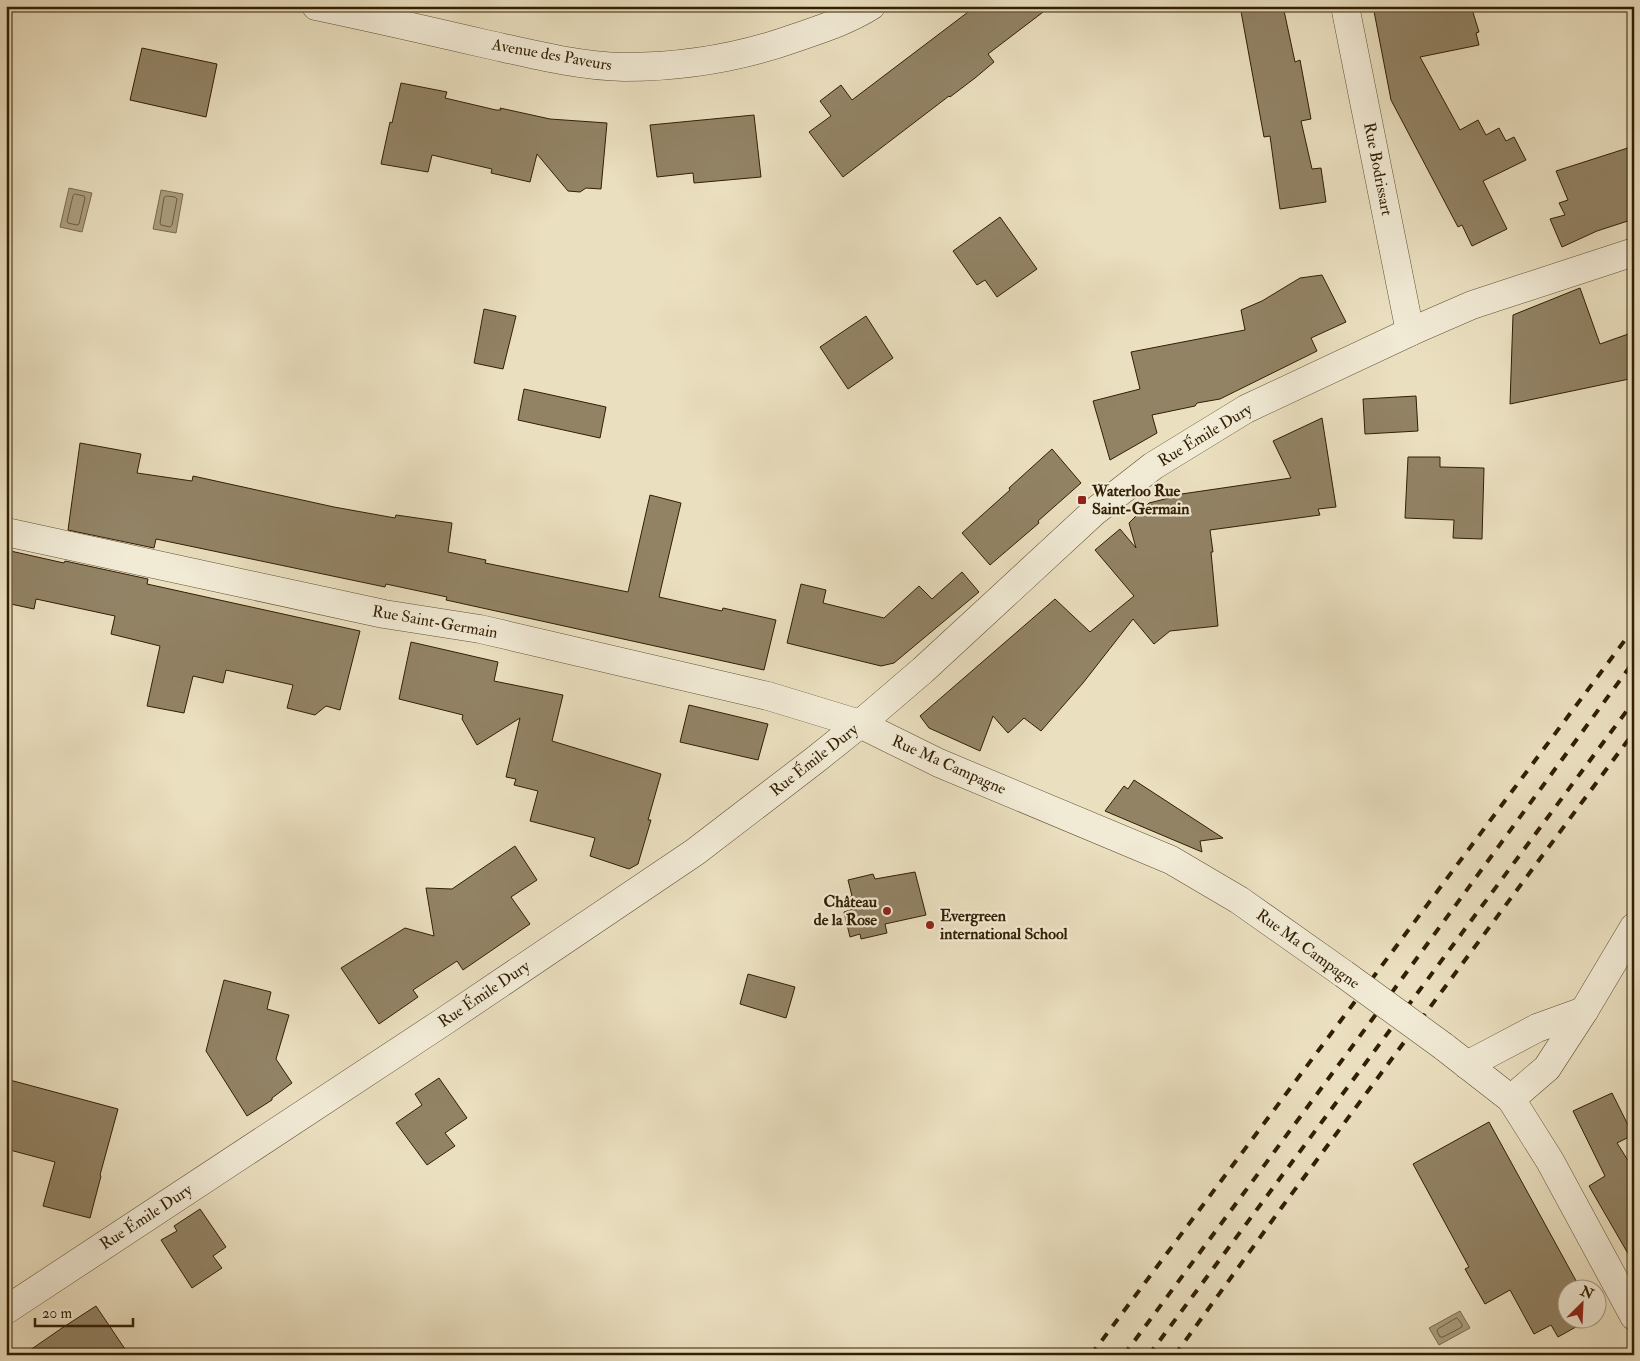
<svg xmlns="http://www.w3.org/2000/svg" width="1640" height="1361" font-family="'IM FELL Double Pica',serif">
	<style>
		.water { fill: #ab9e7f; stroke: #7b6b4d }
		.lines { fill: none; stroke-linecap: round; stroke-linejoin: round }
		.shore { stroke: #6e5e41; stroke-width: 1 }
		.building { fill: #928365; stroke: #321f03 }
		.minor-casing { stroke: #604f32; stroke-width: 29 }
		.minor { stroke: #f1ead5; stroke-width: 28 }
		.rail { stroke: #321f03; stroke-width: 4; stroke-dasharray: 9 9; stroke-linecap: butt }
		.minor-bridge-casing { stroke: #604f32; stroke-width: 29; stroke-linecap: butt }
		.minor-bridge { stroke: #f1ead5; stroke-width: 28 }
		.poi-dot { fill: #8f2418; stroke: #f1ead5; stroke-width: 2 }
		.labels { text-anchor: middle; dominant-baseline: central; stroke-width: 4.5; stroke-linejoin: round; paint-order: stroke }
		.street-label { font-size: 16px; fill: #321f03; stroke: #f1ead5 }
		.poi-label { font-size: 16px; font-weight: bold; fill: #321f03; stroke: #f1ead5; text-anchor: start }
	</style>
	<rect width="100%" height="100%" fill="#eadfbf"/>
	<filter id="stains"><feTurbulence type="fractalNoise" baseFrequency=".004" numOctaves="4"/><feColorMatrix values="0 0 0 0 .2 0 0 0 0 .09 0 0 0 0 .02 0 0 0 .5 -.17"/></filter>
	<radialGradient id="worn" r=".72"><stop offset=".6" stop-color="#630" stop-opacity="0"/><stop offset="1" stop-color="#630" stop-opacity=".3"/></radialGradient>
	<!-- water -->
	<g class="water">
		<polygon points="69,188 92,193 82,232 60,227"/>
		<polygon points="161,190 183,194 176,233 153,229"/>
		<polygon points="1460,1311 1470,1328 1439,1345 1429,1328"/>
	</g>
	<g class="lines">
		<!-- shore -->
		<g class="shore">
			<polygon points="75,194 84,196 85,198 79,224 77,225 68,223 67,221 73,196"/>
			<polygon points="167,196 175,197 177,199 172,225 170,227 161,225 160,223 164,198"/>
			<polygon points="1457,1318 1462,1324 1462,1327 1443,1337 1440,1337 1437,1331 1438,1329"/>
		</g>
	</g>
	<!-- building -->
	<g class="building">
		<polygon points="976,6 1051,6 988,54 994,62 975,78 950,97 949,96 843,177 809,132 831,116 820,101 841,85 852,100"/>
		<polygon points="1240,6 1283,6 1295,62 1300,60 1311,119 1301,121 1312,169 1321,168 1326,202 1280,209 1270,136 1264,137"/>
		<polygon points="1373,6 1471,6 1479,32 1476,33 1479,45 1420,57 1460,130 1478,120 1486,135 1499,128 1506,141 1514,137 1526,160 1483,181 1507,229 1472,246 1462,225 1458,227 1391,100"/>
		<polygon points="142,48 217,64 206,117 130,100"/>
		<polygon points="401,83 447,92 445,98 496,110 501,110 500,108 550,119 607,123 601,189 586,188 580,192 568,191 537,154 530,182 491,173 492,169 432,155 428,172 381,164 390,122 392,123"/>
		<polygon points="754,115 761,177 694,183 693,173 657,177 650,125"/>
		<polygon points="1634,146 1634,219 1597,231 1562,247 1550,219 1565,215 1559,203 1568,200 1556,171"/>
		<polygon points="1000,217 1037,269 997,297 985,280 977,285 953,251"/>
		<polygon points="1322,275 1346,322 1311,338 1317,351 1220,399 1197,403 1195,406 1152,415 1157,433 1110,460 1093,401 1140,389 1131,352 1245,330 1241,310 1262,301 1300,278"/>
		<polygon points="1580,288 1600,344 1634,332 1634,378 1510,404 1513,315"/>
		<polygon points="484,309 516,316 503,369 474,363"/>
		<polygon points="866,316 893,358 848,389 820,347"/>
		<polygon points="524,389 606,407 600,438 518,420"/>
		<polygon points="1416,396 1418,431 1365,434 1363,399"/>
		<polygon points="1322,418 1336,507 1318,509 1320,515 1210,530 1213,552 1211,552 1218,626 1170,631 1154,644 1133,619 1083,683 1041,731 1024,718 1008,733 993,716 980,751 929,728 920,716 1055,599 1090,632 1134,596 1095,550 1120,529 1136,548 1129,523 1149,503 1169,498 1168,496 1291,478 1273,441"/>
		<polygon points="80,443 141,454 137,473 192,481 193,476 334,507 395,518 396,515 452,523 448,552 486,560 485,563 510,568 628,592 650,495 681,503 659,597 722,611 723,608 776,620 764,670 446,600 447,597 386,584 385,587 156,539 154,548 68,530"/>
		<polygon points="1052,449 1081,483 1038,521 1039,523 990,565 962,533 1010,490 1009,488"/>
		<polygon points="1408,457 1440,457 1440,467 1484,468 1482,539 1453,538 1454,520 1405,518"/>
		<polygon points="6,550 64,563 65,561 148,579 147,584 360,631 340,710 326,706 315,715 287,708 293,685 226,670 223,683 193,676 184,713 147,706 160,646 111,634 115,616 36,599 34,609 6,603"/>
		<polygon points="962,572 979,592 894,663 881,666 787,643 801,584 826,590 823,603 884,618 919,586 932,599"/>
		<polygon points="411,642 498,662 494,681 563,695 552,741 661,774 648,820 651,820 638,864 629,869 590,856 595,838 530,821 538,791 514,785 516,779 506,777 520,718 477,745 462,719 463,715 399,699"/>
		<polygon points="689,705 768,724 758,760 680,742"/>
		<polygon points="1134,780 1223,838 1200,841 1202,852 1105,811 1124,786 1128,789"/>
		<polygon points="515,846 537,880 511,897 530,924 463,970 457,961 413,990 418,997 379,1024 341,968 405,928 434,936 426,888 452,889"/>
		<polygon points="915,872 926,915 885,924 887,933 861,939 860,934 850,937 844,912 853,909 849,897 852,896 848,880 873,874 875,879"/>
		<polygon points="748,974 795,987 786,1018 740,1004"/>
		<polygon points="224,980 271,992 267,1009 289,1015 276,1059 292,1083 272,1098 272,1100 247,1116 206,1051"/>
		<polygon points="439,1078 467,1118 445,1133 455,1146 427,1165 396,1123 422,1105 415,1094"/>
		<polygon points="6,1079 118,1109 100,1175 101,1176 90,1218 43,1206 55,1162 6,1149"/>
		<polygon points="1612,1093 1633,1135 1617,1143 1634,1170 1634,1264 1589,1186 1605,1176 1573,1111"/>
		<polygon points="1489,1122 1580,1288 1568,1288 1568,1318 1592,1318 1558,1337 1551,1325 1534,1334 1510,1290 1485,1304 1465,1269 1469,1267 1413,1164"/>
		<polygon points="200,1209 226,1247 213,1256 222,1268 192,1288 161,1240 177,1231 174,1226"/>
		<polygon points="96,1306 129,1355 23,1355 62,1328"/>
	</g>
	<g class="lines">
		<defs>
			<g id="minor">
				<path d="M316 6C373 18 430 31 486 44 531 54 578 66 624 67 683 67 739 58 795 38 821 29 847 21 871 6"/>
				<polyline points="1345,6 1410,332"/>
				<polyline points="6,532 384,614 480,629 768,696 860,724 939,763 1171,860 1239,900 1344,974"/>
				<polyline points="1443,1046 1511,1099 1550,1161 1634,1316"/>
				<polyline points="1467,1065 1537,1028 1584,1011"/>
				<polyline points="1511,1099 1547,1068 1584,1011 1634,927"/>
				<polyline points="6,1310 443,1022 695,852 815,760 860,724 923,670 1094,512 1153,466 1246,409 1410,332 1472,305 1634,252"/>
			</g>
		</defs>
		<!-- minor casing -->
		<use href="#minor" class="minor-casing"/>
		<!-- minor -->
		<use href="#minor" class="minor"/>
		<!-- rail -->
		<g class="rail">
			<polyline points="1091,1355 1634,628"/>
			<polyline points="1124,1355 1371,1021 1634,661"/>
			<polyline points="1149,1355 1634,701"/>
			<polyline points="1175,1355 1282,1207 1634,732"/>
		</g>
		<defs>
			<polyline id="minor-bridge" points="1344,974 1443,1046"/>
		</defs>
		<!-- minor-bridge casing -->
		<use href="#minor-bridge" class="minor-bridge-casing"/>
		<!-- minor-bridge -->
		<use href="#minor-bridge" class="minor-bridge"/>
	</g>
	<!-- markers -->
	<g class="poi-dot">
		<rect x="1077" y="495" width="10" height="10" rx="2.5"/>
		<circle cx="887" cy="911" r="5"/>
		<circle cx="930" cy="925" r="5"/>
	</g>
	<g class="labels">
		<!-- street labels -->
		<g class="street-label">
			<text transform="translate(552 55) rotate(10)">Avenue des Paveurs</text>
			<text transform="translate(1378 169) rotate(79)">Rue Bodrissart</text>
			<text transform="translate(1205 435) rotate(-31)">Rue Émile Dury</text>
			<text transform="translate(435 622) rotate(10)">Rue Saint-Germain</text>
			<text transform="translate(814 760) rotate(-38)">Rue Émile Dury</text>
			<text transform="translate(949 765) rotate(24)">Rue Ma Campagne</text>
			<text transform="translate(1308 949) rotate(36)">Rue Ma Campagne</text>
			<text transform="translate(484 994) rotate(-34)">Rue Émile Dury</text>
			<text transform="translate(146 1217) rotate(-33)">Rue Émile Dury</text>
		</g>
		<!-- poi labels -->
		<g class="poi-label">
			<text x="1092" y="491">Waterloo Rue<tspan x="1092" dy="18">Saint-Germain</tspan></text>
			<text x="877" y="902" text-anchor="end">Château<tspan x="877" dy="18">de la Rose</tspan></text>
			<text x="940" y="916">Evergreen<tspan x="940" dy="18">international School</tspan></text>
		</g>
	</g>
	<!-- margin -->
	<rect width="1640" height="1361" fill="none" stroke="#eadfbf" stroke-width="25"/>
	<rect x="8" y="8" width="1625" height="1346" fill="none" stroke="#321f03" stroke-width="2.5"/>
	<rect x="12" y="12" width="1615" height="1336" fill="none" stroke="#321f03"/>
	<!-- north arrow -->
	<g transform="translate(1582 1304) rotate(24)"><circle r="24" fill="#f1ead5" stroke="#a59981"/>
	<path d="M0-4L9 19L0 12L-9 19Z" fill="#8f2418"/>
	<text y="-8" font-size="14" font-weight="bold" text-anchor="middle" fill="#321f03">N</text>
	</g>
	<!-- scale -->
	<path d="M35 1318v8h98v-8" fill="none" stroke="#321f03" stroke-width="2.5"/>
	<text x="42" y="1318" font-size="15" fill="#321f03" stroke="#f1ead5" stroke-width="4" paint-order="stroke">20 m</text>
	<rect width="100%" height="100%" filter="url(#stains)"/>
	<rect width="100%" height="100%" fill="url(#worn)"/>
</svg>
